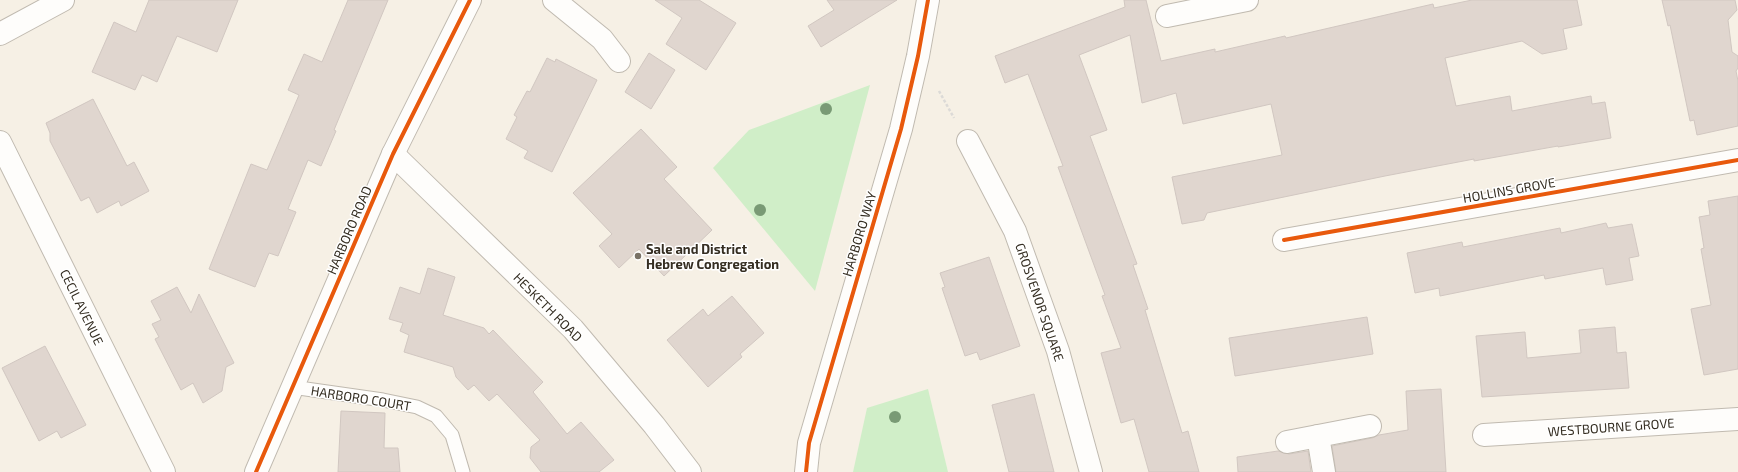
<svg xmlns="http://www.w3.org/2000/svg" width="1738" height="472" font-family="'Exo 2',sans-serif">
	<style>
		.green { fill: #d0eec8 }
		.building { fill: #e0d6cf; stroke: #d1c7c1 }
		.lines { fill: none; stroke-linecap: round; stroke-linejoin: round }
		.service-casing { stroke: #c0bab0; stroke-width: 15 }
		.minor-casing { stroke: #c0bab0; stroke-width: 24 }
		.primary-casing { stroke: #c0bab0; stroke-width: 24 }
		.path { stroke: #dcdad7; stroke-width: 2.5; stroke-dasharray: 3 2; stroke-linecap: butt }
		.service { stroke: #fefdfb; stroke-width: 13 }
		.minor { stroke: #fefdfb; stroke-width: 22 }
		.primary { stroke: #fefdfb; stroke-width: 22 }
		.cycleway-casing { stroke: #fff; stroke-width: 6 }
		.cycleway { stroke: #e8590c; stroke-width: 4 }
		.tree { fill: #799a75 }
		.poi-dot { fill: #797266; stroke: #fff; stroke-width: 1.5 }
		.labels { text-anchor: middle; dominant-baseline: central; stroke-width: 3; stroke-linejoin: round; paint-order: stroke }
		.street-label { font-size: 13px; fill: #352e22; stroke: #fff }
		.poi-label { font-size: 13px; font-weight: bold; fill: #352e22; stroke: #fff; text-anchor: start }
	</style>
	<rect width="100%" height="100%" fill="#f6f0e5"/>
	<!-- green -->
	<g class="green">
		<polygon points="870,85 815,291 713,168 749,130"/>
		<polygon points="928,389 948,472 853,472 867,408"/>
	</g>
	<!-- building -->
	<g class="building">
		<polygon points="149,0 238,0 217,52 177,36 157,82 142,75 135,90 92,72 114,22 136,32"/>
		<polygon points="348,0 388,0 334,130 336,131 321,166 308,160 288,209 296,212 278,256 269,253 255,287 209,269 251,164 267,170 299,95 288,90 304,54 322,62"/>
		<polygon points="655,0 699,0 736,23 706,70 666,44 682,18"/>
		<polygon points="827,0 897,0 821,47 808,26 834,10"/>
		<polygon points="1124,0 1146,0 1161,61 1215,49 1215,52 1285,36 1286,38 1433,4 1434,8 1472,0 1577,0 1582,25 1563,29 1567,49 1542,54 1522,41 1445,58 1456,106 1510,96 1512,111 1591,96 1592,104 1605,102 1611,138 1558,147 1558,146 1474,161 1474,159 1385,176 1207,213 1204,220 1182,224 1172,177 1282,155 1271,104 1183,124 1176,93 1142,103 1130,35 1079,55 1107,130 1090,136 1137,264 1133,265 1148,309 1145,310 1182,433 1188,431 1199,472 1149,472 1134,419 1121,423 1101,353 1121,348 1102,296 1105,295 1058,167 1063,166 1028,74 1005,83 995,56 1125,7"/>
		<polygon points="1662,0 1735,0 1737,10 1728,20 1732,52 1738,56 1738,68 1736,71 1738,81 1738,126 1697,135 1694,120 1690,121 1670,25 1668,26"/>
		<polygon points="649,53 675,70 651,109 625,92"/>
		<polygon points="547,58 555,62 556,59 597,80 552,172 524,158 528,151 506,139 517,117 514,115 527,91 530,92"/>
		<polygon points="93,99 127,166 134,162 149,191 121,206 119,201 97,213 89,197 81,201 50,141 50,133 46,123"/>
		<polygon points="641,129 677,167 664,179 712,230 664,276 639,249 619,268 599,246 612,234 573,193"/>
		<polygon points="1738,196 1738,369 1704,375 1691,309 1711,305 1701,249 1704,248 1699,217 1710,215 1708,201"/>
		<polygon points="1606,223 1608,228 1632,224 1639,256 1629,258 1633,280 1606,285 1603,268 1545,279 1544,275 1440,296 1439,288 1415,293 1407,253 1462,242 1463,247 1560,228 1561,233"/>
		<polygon points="989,257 1020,346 980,360 977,352 965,356 942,288 945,287 940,273"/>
		<polygon points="428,268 455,277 443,315 484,328 489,334 493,330 543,382 533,392 567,434 581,422 614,460 599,472 541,472 530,458 531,447 540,440 497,394 489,401 474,385 468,390 456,377 453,367 404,352 409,335 400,331 403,323 389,319 400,287 420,294"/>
		<polygon points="177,287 191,313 199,294 234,363 226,367 222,391 203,403 193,383 181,390 155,339 159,337 152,324 161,320 151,301"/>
		<polygon points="732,296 764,333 740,354 742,357 708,387 667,340 703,309 708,316"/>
		<polygon points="1367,317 1373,354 1235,376 1229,338"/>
		<polygon points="1615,327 1617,353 1626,352 1629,388 1482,397 1476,336 1525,332 1527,358 1581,353 1579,330"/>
		<polygon points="45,346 86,425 61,438 57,431 39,441 2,368"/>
		<polygon points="1441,389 1446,472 1336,472 1332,446 1372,438 1379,435 1408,430 1406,391"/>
		<polygon points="1034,394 1054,472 1009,472 992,405"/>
		<polygon points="341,411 385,413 384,448 398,448 400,472 338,472"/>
		<polygon points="1278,451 1289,454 1308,451 1311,472 1238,472 1237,457"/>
	</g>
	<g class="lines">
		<defs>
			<polyline id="service" points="292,387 383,400 417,407 436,416 452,435 463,472"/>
			<g id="minor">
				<polyline points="554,0 602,39 619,61"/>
				<polyline points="1167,16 1247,0"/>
				<polyline points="0,34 63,0"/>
				<polyline points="968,141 1015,231 1058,351 1091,472"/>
				<polyline points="0,142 164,472"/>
				<polyline points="393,154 573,329 654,425 690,472"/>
				<polyline points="1284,240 1738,160"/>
				<polyline points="1484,435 1738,419"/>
				<polyline points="1318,436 1324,472"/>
				<polyline points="1287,442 1370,426"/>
				<polyline points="256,472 393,154 470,0"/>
			</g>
			<polyline id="primary" points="806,472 809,443 901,129 918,56 928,0"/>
		</defs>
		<!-- service casing -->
		<use href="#service" class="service-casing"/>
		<!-- minor casing -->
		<use href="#minor" class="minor-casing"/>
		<!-- primary casing -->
		<use href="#primary" class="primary-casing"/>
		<!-- path -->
		<polyline class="path" points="939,91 954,118"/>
		<!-- service -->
		<use href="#service" class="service"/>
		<!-- minor -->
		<use href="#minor" class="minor"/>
		<!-- primary -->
		<use href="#primary" class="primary"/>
		<defs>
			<g id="cycleway">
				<polyline points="1284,240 1738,160"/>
				<polyline points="256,472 393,154 470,0"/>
				<polyline points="806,472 809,443 901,129 918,56 928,0"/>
			</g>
		</defs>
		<!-- cycleway casing -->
		<use href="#cycleway" class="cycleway-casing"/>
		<!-- cycleway -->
		<use href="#cycleway" class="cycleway"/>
	</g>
	<!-- trees -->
	<g class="tree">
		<circle cx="826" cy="109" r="6"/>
		<circle cx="760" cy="210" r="6"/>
		<circle cx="895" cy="417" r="6"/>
	</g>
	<!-- markers -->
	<circle class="poi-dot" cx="638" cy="256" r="4"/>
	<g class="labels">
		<!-- street labels -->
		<g class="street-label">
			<text transform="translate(1509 190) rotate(-10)">HOLLINS GROVE</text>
			<text transform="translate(349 230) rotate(-67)">HARBORO ROAD</text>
			<text transform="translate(859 234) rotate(-73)">HARBORO WAY</text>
			<text transform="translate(1040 302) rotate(71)">GROSVENOR SQUARE</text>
			<text transform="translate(82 307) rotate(64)">CECIL AVENUE</text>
			<text transform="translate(548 307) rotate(45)">HESKETH ROAD</text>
			<text transform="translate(361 398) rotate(9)">HARBORO COURT</text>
			<text transform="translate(1611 427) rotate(-4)">WESTBOURNE GROVE</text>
		</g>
		<!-- poi labels -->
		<g class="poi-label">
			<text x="646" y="249">Sale and District<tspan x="646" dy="15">Hebrew Congregation</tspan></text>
		</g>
	</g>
</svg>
